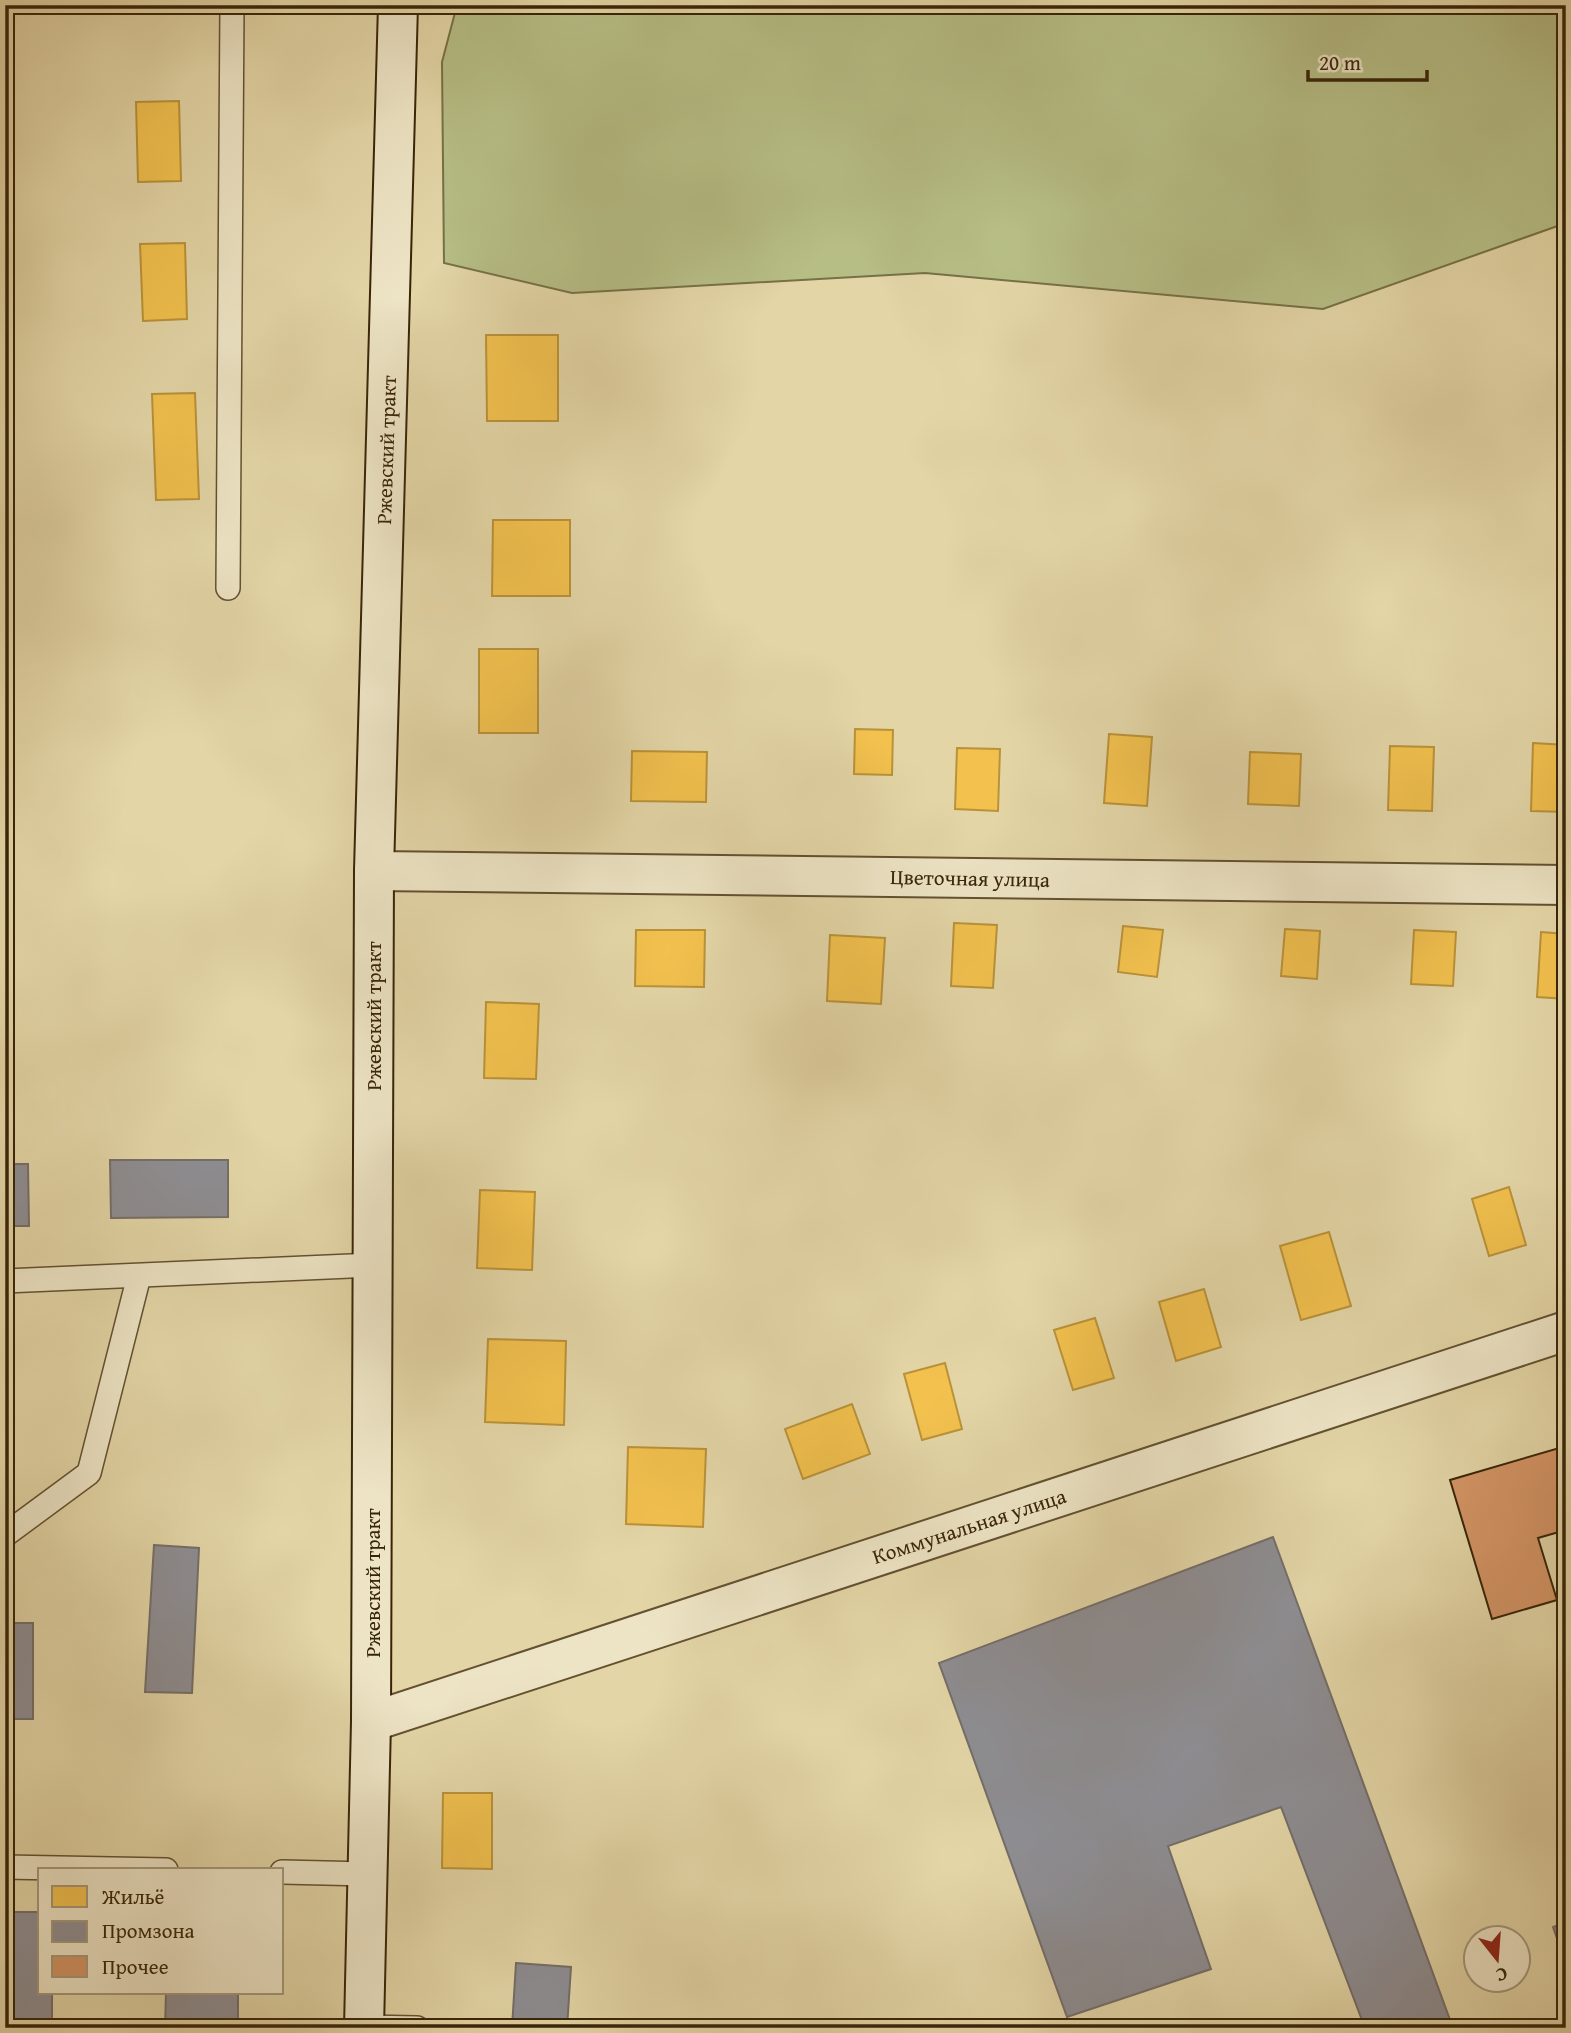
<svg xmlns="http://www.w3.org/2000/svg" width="1571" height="2033" font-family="'Gentium Book Plus',serif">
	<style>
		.green { fill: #b6bd85; stroke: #777146; stroke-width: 2 }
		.homes { fill: #f2c14e; stroke: #ba9239; stroke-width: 2 }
		.industry { fill: #8d8d92; stroke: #746e69; stroke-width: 2 }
		.building { fill: #d39465; stroke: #382508; stroke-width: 2 }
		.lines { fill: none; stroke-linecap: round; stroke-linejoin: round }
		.service-casing { stroke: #635130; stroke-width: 26 }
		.minor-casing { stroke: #635130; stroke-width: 42 }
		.secondary-casing { stroke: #382508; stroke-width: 42 }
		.service { stroke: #ede4c5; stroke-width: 23 }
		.minor { stroke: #ede4c5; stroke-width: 38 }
		.secondary { stroke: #ede4c5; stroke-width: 38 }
		.labels { text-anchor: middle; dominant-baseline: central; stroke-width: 7; stroke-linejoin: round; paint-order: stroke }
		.street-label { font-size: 21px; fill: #382508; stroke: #ede4c5 }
	</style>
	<rect width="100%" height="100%" fill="#e3d5a6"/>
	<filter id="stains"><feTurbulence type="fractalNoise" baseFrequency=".00286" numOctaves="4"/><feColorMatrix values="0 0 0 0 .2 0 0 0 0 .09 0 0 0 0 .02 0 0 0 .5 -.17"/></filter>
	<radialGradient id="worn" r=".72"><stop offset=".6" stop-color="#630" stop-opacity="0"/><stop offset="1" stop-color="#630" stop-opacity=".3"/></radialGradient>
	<!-- green -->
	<polygon class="green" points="457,5 1562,5 1566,9 1566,223 1323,309 925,273 572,293 444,263 442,62"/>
	<!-- homes -->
	<g class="homes">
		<polygon points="179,101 181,181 138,182 136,102"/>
		<polygon points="185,243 187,319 143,321 140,244"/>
		<polygon points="486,335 558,335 558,421 487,421"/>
		<polygon points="195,393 199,499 156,500 152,394"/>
		<polygon points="493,520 570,520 570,596 492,596"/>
		<rect x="479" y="649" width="59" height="84"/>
		<polygon points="855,729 893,730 892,775 854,774"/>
		<polygon points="1109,734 1152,737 1147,806 1104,803"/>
		<polygon points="1533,743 1566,745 1566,812 1531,811"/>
		<polygon points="1390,746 1434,747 1432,811 1388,810"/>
		<polygon points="957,748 1000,749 998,811 955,809"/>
		<polygon points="632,751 707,752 706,802 631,801"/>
		<polygon points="1250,752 1301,754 1299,806 1248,804"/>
		<polygon points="954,923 997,925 993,988 951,986"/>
		<polygon points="1123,926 1163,930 1157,977 1118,972"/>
		<polygon points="1285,929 1320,931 1317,979 1281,976"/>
		<polygon points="636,930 705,930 704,987 635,986"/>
		<polygon points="1414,930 1456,932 1453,986 1411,984"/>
		<polygon points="1541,932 1566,934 1566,999 1537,997"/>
		<polygon points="830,935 885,938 881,1004 827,1001"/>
		<polygon points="486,1002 539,1004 536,1079 484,1078"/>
		<polygon points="1566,1161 1566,1188 1557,1163"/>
		<polygon points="1509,1187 1526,1245 1489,1256 1472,1199"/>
		<polygon points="480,1190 535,1192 532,1270 477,1268"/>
		<polygon points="1329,1232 1351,1306 1301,1320 1280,1246"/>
		<polygon points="1204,1289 1221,1347 1176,1361 1159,1302"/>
		<polygon points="1095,1318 1114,1378 1073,1390 1054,1330"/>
		<polygon points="488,1339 566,1341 564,1425 485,1422"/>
		<polygon points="945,1363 962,1429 922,1440 904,1374"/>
		<polygon points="852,1404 870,1454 803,1479 785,1429"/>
		<polygon points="628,1447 706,1449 703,1527 626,1524"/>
		<polygon points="443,1793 492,1793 492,1869 442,1868"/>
	</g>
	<!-- industry -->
	<g class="industry">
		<polygon points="110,1160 228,1160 228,1217 111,1218"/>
		<polygon points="5,1164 28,1164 29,1226 5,1226"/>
		<polygon points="1273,1537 1453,2028 1365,2028 1281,1807 1168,1846 1211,1969 1067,2017 939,1663"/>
		<polygon points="154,1545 199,1548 192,1693 145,1692"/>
		<rect x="5" y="1623" width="28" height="96"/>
		<polygon points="5,1912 40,1912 40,1993 52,1993 52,2028 5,2028"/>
		<polygon points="1566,1922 1566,1964 1553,1927"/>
		<polygon points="516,1963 571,1967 567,2028 512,2028"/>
		<polygon points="166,1993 238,1993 238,2028 165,2028"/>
	</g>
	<!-- building -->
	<polygon class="building" points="1566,1446 1566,1530 1538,1538 1557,1600 1492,1619 1450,1480"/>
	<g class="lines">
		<defs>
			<g id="service">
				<polyline points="228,588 232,5"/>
				<polyline points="5,1281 373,1265"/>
				<polyline points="5,1535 89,1473 139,1276"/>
				<polyline points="5,1867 166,1870"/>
				<polyline points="282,1872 368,1874"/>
				<polyline points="364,2027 417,2028"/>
			</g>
			<g id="minor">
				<polyline points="374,871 1566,885"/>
				<polyline points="371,1722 1566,1331"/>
			</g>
			<polyline id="secondary" points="364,2028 371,1722 374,871 398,5"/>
		</defs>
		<!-- service casing -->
		<use href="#service" class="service-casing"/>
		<!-- minor casing -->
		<use href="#minor" class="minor-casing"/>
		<!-- secondary casing -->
		<use href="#secondary" class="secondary-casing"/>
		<!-- service -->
		<use href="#service" class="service"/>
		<!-- minor -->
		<use href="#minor" class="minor"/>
		<!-- secondary -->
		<use href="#secondary" class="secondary"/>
	</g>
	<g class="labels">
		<!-- street labels -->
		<g class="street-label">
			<text transform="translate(386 450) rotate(-88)">Ржевский тракт</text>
			<text transform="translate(970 878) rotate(1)">Цветочная улица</text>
			<text transform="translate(373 1016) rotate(-90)">Ржевский тракт</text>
			<text transform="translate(969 1526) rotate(-18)">Коммунальная улица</text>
			<text transform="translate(372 1583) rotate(-90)">Ржевский тракт</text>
		</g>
	</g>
	<!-- margin -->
	<rect width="1571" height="2033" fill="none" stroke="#e3d5a6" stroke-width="28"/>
	<rect x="7" y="7" width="1557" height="2019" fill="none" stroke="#382508" stroke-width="3.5"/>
	<rect x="14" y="14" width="1543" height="2005" fill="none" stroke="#382508" stroke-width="2"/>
	<!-- legend -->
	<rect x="38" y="1868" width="245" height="126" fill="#ede4c5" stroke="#a59879" stroke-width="2"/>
	<rect x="52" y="1886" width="35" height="21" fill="#f2c14e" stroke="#a59879" stroke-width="2"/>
	<text x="102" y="1904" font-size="21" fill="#382508">Жильё</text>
	<rect x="52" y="1921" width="35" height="21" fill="#8d8d92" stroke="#a59879" stroke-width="2"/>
	<text x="102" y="1938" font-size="21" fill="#382508">Промзона</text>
	<rect x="52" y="1956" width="35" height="21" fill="#d39465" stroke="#a59879" stroke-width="2"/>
	<text x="102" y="1974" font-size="21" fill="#382508">Прочее</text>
	<!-- north arrow -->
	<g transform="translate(1497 1959) rotate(163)"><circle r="33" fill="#ede4c5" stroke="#a59879" stroke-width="2"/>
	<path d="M0-5L12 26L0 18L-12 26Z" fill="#8f2418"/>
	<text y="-10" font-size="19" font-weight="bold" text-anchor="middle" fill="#382508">С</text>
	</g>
	<!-- scale -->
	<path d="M1308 70v10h119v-10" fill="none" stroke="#382508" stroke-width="3.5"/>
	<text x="1319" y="70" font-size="21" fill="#382508" stroke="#ede4c5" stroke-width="5" paint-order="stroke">20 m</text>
	<rect width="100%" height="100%" filter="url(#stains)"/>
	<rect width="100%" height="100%" fill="url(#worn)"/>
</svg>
